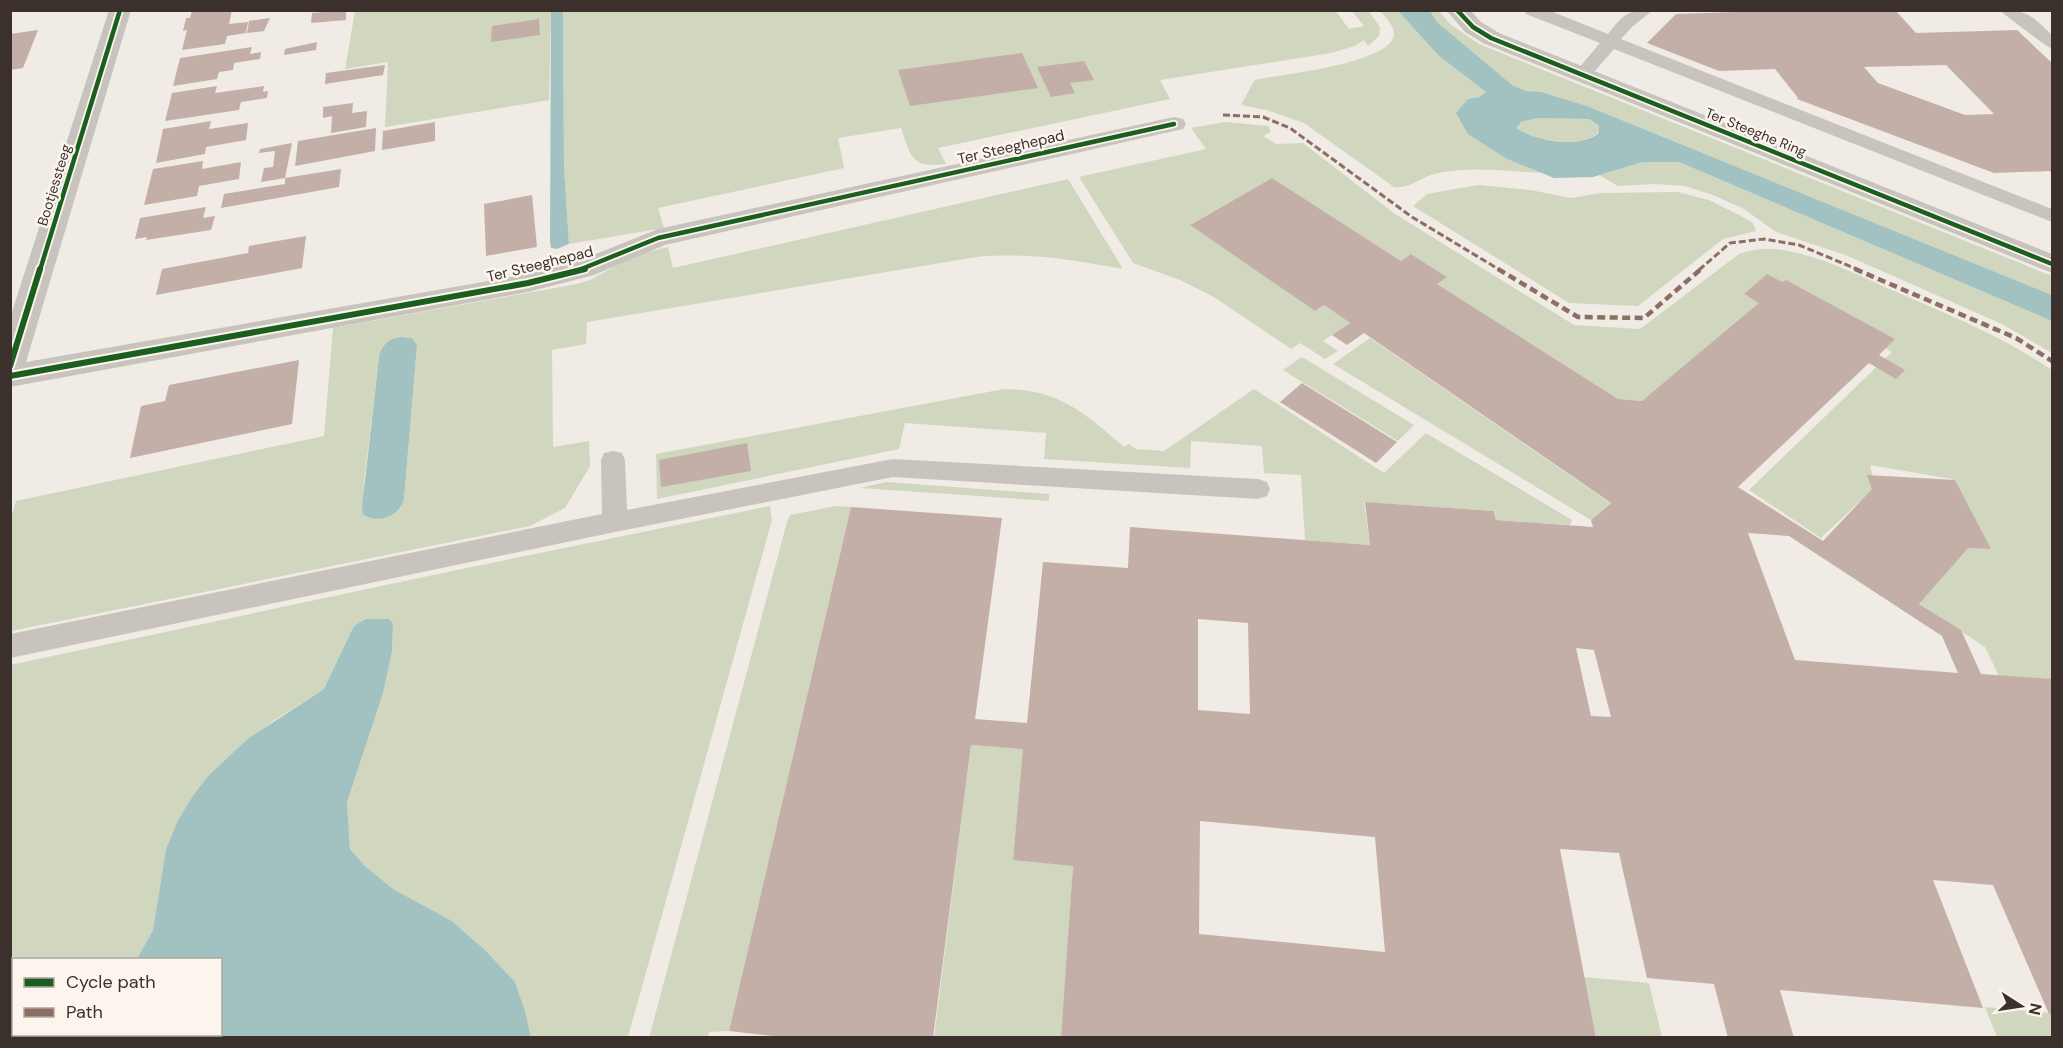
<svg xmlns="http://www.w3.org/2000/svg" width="2063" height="1048" font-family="'DM Sans',sans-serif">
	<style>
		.green { fill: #d1d6bf; fill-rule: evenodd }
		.water { fill: #a1c2c1; fill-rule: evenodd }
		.building { fill: #c3afa7; fill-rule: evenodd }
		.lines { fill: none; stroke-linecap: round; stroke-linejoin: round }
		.lane { fill: #c9c3be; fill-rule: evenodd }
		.street { fill: #c9c3be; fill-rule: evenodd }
		.quiet-far1 { stroke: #8d6e63; stroke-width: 3; stroke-dasharray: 7 3; stroke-linecap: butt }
		.quiet { stroke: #8d6e63; stroke-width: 4.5; stroke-dasharray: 8 4.5; stroke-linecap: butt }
		.cycleway-far1-casing { stroke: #fbf5ee; stroke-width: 8 }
		.cycleway-casing { stroke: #fbf5ee; stroke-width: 10 }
		.cycleway-far1 { stroke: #1b5e20; stroke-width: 4.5 }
		.cycleway { stroke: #1b5e20; stroke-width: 6 }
		.labels { text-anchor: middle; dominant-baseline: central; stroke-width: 5; stroke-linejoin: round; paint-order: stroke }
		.far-street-label { font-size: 14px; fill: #3b302b; stroke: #fbf5ee }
		.street-label { font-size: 15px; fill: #3b302b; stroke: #fbf5ee }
	</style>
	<rect width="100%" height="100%" fill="#f0ebe5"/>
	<!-- green -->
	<g class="green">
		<path d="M1335 10 1349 29 1364 26 1352 11 1368 10 1380 27 1379 36 1368 46 1364 40 1355 46 1331 53 1160 80 1170 99 938 148 946 164C912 168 911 158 901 128L838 138 844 168 658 208 664 228 569 244 564 167 563 11Z"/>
		<polygon points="355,11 551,11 549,100 385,127 388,62 345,69"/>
		<path d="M1380 11H1398L1439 56 1486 92 1479 97 1468 99 1507 159 1542 173C1507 171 1472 166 1438 173 1421 176 1411 189 1394 187L1304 123 1266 110 1241 105 1254 81 1258 79C1281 75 1393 63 1394 34 1394 25 1385 17 1380 11Z"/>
		<polygon points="1430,11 1439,11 1450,24 1479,44 2052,276 2052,295 1587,106 1541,92 1526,91 1512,85 1437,22"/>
		<path d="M1538 118 1589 119 1599 126 1597 134C1576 149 1536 141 1515 128L1521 122Z"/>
		<path d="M1225 122 1268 126 1271 132 1263 136 1276 144 1303 143 1395 214 1574 325 1640 329 1739 254C1751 250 1762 248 1775 249 1815 253 1855 274 1892 290 1947 314 2002 336 2052 370V687L2000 678 1985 647 1914 600 1970 541 1952 479 1870 465 1875 487 1821 538 1749 490 1892 352 1781 288 1642 401 1618 399 1437 284 1446 276 1411 254 1401 261 1272 178 1191 224 1315 311 1324 305 1350 323 1323 341 1338 351 1325 359 1300 343 1291 349 1214 297 1180 280 1133 263 1079 177 1206 149 1191 128Z"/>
		<polygon points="1643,162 1679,162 2052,321 2052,353 2004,325 1848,256 1776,232 1744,209 1713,195 1685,186 1656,184 1618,186 1599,175"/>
		<path d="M1068 179 1123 269C1073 260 1027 252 976 257L587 322 586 344 552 350 553 447 589 441 590 466 565 508 530 526 11 631 10 521 16 501 324 436 333 328 577 284 590 280 636 255 668 247 673 268ZM401 337 412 338 417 345 404 499C400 515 383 521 368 517L364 482 379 357C381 346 390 339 401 337Z"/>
		<polygon points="1478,185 1530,190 1571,198 1601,193 1678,192 1709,200 1739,215 1753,223 1756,231 1723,239 1638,306 1569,303 1413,206 1427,194"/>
		<polygon points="1370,338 1610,503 1591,520 1333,364"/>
		<polygon points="1302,357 1414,425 1398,441 1283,370"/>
		<path d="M1004 389C1059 389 1085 413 1124 447L1129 444 1136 449 1164 451 1254 389 1384 473 1426 433 1572 520 1570 525 1496 520 1495 511 1364 502 1370 545 1305 540 1301 475 1264 473 1262 446 1191 441 1190 468 1044 459 1046 433 905 423 899 449 657 499 656 454Z"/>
		<polygon points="886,482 1049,494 1049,501 860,488"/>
		<polygon points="770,506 772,520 628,1037 531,1037 525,1011 515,982 485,950 452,921 393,889 365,866 350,849 347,804 383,693 392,652 393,624 333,673 324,689 270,723 208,776 192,797 178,820 166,849 153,930 137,959 14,960 14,1034 99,1035 98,1037 11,1037 10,665 452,571"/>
		<polygon points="836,506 851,507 729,1031 709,1032 708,1037 649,1038 787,522 790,515"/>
		<polygon points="971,745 1024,748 1013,859 1073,866 1062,1037 934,1038"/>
		<polygon points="1583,977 1649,983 1662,1037 1596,1037"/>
		<polygon points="1985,1007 2052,1013 2052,1037 1997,1037"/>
	</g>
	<!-- water -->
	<g class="water">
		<polygon points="551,11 563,11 564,167 569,244 557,249 551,248 550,242"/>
		<path d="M1398 11H1430L1437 22 1512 85 1526 91 1541 92 1587 106 2052 295V321L1679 162H1643L1593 177 1554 178 1507 159 1468 134 1456 113 1468 99 1479 97 1486 92 1439 56ZM1538 118 1589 119 1599 126 1598 134C1577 149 1536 141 1516 128L1521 122Z"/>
		<path d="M401 337 412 338 417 345 404 499C400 516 377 525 363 514L362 507 379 357C381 345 389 339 401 337Z"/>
		<polygon points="366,619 389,619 393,624 392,652 383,693 347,803 350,849 365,866 393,889 452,921 485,950 515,982 525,1011 531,1037 98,1037 99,1034 220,1034 220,960 137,959 153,930 166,849 178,820 192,797 208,776 249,738 324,689 354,626"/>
	</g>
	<!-- building -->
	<g class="building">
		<polygon points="192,10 232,10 229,24 248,22 246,33 227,36 225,44 182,50 187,30 183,31 186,18 190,18"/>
		<polygon points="346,10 346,20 311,23 312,13"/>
		<path d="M1798 10H1895L1916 33 2017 30 2052 63V174L2050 171 1994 173 1797 99 1798 98 1775 69 1719 71 1647 43 1676 14ZM1946 65 1994 114 1965 115 1878 83 1864 67Z"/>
		<polygon points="270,18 264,31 247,33 249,21"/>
		<polygon points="539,19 540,35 491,42 492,26"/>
		<polygon points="38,30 23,68 10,70 10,34"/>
		<polygon points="317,42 316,50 284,55 285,49"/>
		<polygon points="252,47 250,54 261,52 260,59 234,63 233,70 219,72 217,79 173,86 180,58"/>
		<polygon points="1022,53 1038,88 910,106 898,70"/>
		<polygon points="1084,61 1094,80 1070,83 1075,93 1051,97 1037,67"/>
		<polygon points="385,65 383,75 325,84 326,73"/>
		<polygon points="217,86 215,93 264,86 263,92 268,91 267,98 241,102 239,110 165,121 172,93"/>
		<polygon points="353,103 352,113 367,111 366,127 331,133 332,116 323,118 323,107"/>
		<polygon points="211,121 209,129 248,123 246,140 206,147 205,154 156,163 163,129"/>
		<polygon points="435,122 435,141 382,150 383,131"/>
		<polygon points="376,128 375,151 295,166 298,141"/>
		<polygon points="292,143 285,178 341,169 339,187 221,208 224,194 285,184 285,178 261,182 264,168 273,167 275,151 259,153 260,149"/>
		<polygon points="203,161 202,169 241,162 239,179 199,186 197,196 144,205 153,169"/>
		<path d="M1272 178 1401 261 1411 254 1447 277 1437 284 1618 399 1642 401 1759 303 1744 294 1767 274 1782 282 1786 280 1895 339 1879 355 1905 370 1896 379 1869 363 1738 487 1823 541 1872 489 1867 475 1955 480 1991 549 1968 548 1919 604 1961 630 1981 674 2052 679V1014H2049L1993 885 1933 880 1983 1008 1780 990 1794 1038H1728L1714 984 1647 978 1619 853 1560 849 1596 1038H1061L1073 866 1013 860 1023 749 971 745 933 1038H791L729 1031 851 507 1002 518 975 719 1027 723 1043 562 1128 568 1130 527 1370 545 1365 502 1494 511 1496 520 1593 527 1591 520 1611 503 1364 333 1347 345 1332 335 1350 323 1324 305 1315 311 1190 225ZM1748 533 1789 536 1942 636 1958 673 1795 660ZM1198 619 1248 623 1250 714 1198 710ZM1576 648 1594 650 1611 717 1591 716ZM1200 821 1375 837 1385 952 1199 934Z"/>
		<polygon points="532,195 537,247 486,256 484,204"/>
		<polygon points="206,207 203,218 215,216 211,230 146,240 147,237 135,239 140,218"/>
		<polygon points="306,236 302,268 156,295 162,269 248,253 249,246"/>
		<polygon points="299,360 292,424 130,458 141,406 165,401 169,385"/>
		<polygon points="1302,383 1397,442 1376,463 1280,402"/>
		<polygon points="747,443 751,471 661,487 659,460"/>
	</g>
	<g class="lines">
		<!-- lane -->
		<g class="lane">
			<path d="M1524 10H1548L1608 34C1624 14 1627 10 1653 10L1632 27 1621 39 2052 209V222L1614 49 1588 79H1576L1573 75 1600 43 1526 14Z"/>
			<path d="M2000 10C2028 10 2032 16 2052 35V49C2049 48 2004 15 2000 10Z"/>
			<polygon points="613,451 622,453 625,460 627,510 893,459 1258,479 1267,482 1270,489 1267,496 1258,499 893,477 615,532 10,658 10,634 602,514 601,460 604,453"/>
		</g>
		<!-- street -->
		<g class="street">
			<polygon points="109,10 131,10 26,362 528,274 576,262 658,229 1174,117 1183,119 1186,124 1183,129 1174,131 665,245 594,275 528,292 10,387 10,318"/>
			<polygon points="1446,10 1470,10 1481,22 1499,33 2052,254 2052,273 1483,43 1465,32"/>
		</g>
		<!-- quiet-far1 -->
		<g class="quiet-far1">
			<polyline points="1223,115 1263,117 1290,128 1412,217 1500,270"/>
			<polyline points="1699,270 1730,243 1764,239 1799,245 1859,270"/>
		</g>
		<!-- quiet -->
		<g class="quiet">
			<polyline points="1498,269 1578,317 1644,318 1701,269"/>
			<polyline points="1855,269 2016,338 2052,361"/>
		</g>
		<defs>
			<g id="cycleway-far1">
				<polyline points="1457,10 1473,27 1491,38 2052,264"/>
				<polyline points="40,270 120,10"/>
				<polyline points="579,270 658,238 1174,124"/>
			</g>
			<g id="cycleway">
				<polyline points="10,366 40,269"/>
				<polyline points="10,376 528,283 585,269"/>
			</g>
		</defs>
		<!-- cycleway-far1 casing -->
		<use href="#cycleway-far1" class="cycleway-far1-casing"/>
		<!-- cycleway casing -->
		<use href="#cycleway" class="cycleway-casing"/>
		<!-- cycleway-far1 -->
		<use href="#cycleway-far1" class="cycleway-far1"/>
		<!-- cycleway -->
		<use href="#cycleway" class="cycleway"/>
	</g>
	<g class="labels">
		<!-- far-street labels -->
		<g class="far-street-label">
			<text transform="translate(1756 132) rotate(22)">Ter Steeghe Ring</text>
			<text transform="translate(54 185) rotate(-73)">Bootjessteeg</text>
		</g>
		<!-- street labels -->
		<g class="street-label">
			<text transform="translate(1011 147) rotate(-13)">Ter Steeghepad</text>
			<text transform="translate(540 264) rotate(-14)">Ter Steeghepad</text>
		</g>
	</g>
	<!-- border -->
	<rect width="2063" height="1048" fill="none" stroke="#3b302b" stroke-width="24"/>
	<!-- legend -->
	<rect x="12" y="958" width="210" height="78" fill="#fbf5ee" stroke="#aea6a0" stroke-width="1.5"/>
	<rect x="24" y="978" width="30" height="9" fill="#1b5e20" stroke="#aea6a0" stroke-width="1.5"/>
	<text x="66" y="988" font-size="18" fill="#3b302b">Cycle path</text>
	<rect x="24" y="1008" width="30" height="9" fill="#8d6e63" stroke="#aea6a0" stroke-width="1.5"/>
	<text x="66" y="1018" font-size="18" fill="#3b302b">Path</text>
	<!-- north arrow -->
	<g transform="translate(2021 1006) rotate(102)" stroke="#fbf5ee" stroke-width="4.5" paint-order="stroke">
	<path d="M0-4.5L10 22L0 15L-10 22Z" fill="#3b302b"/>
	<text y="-9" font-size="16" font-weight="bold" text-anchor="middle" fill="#3b302b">N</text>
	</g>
</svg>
